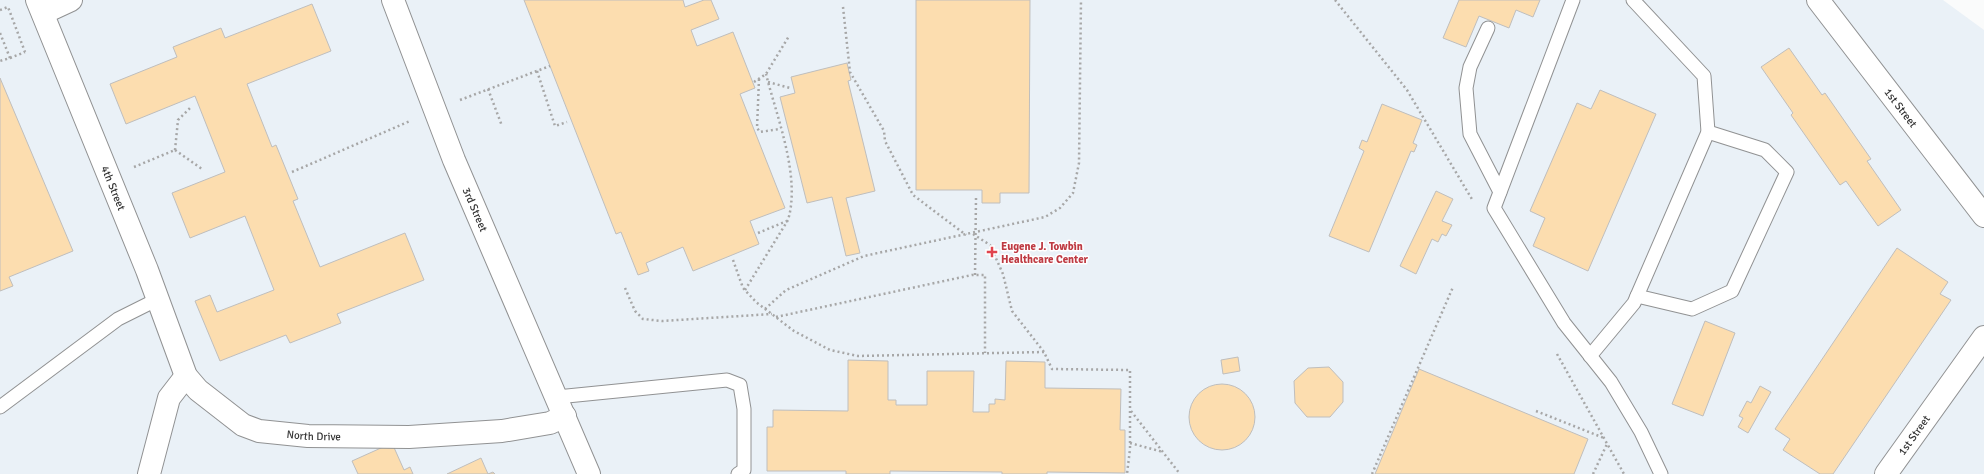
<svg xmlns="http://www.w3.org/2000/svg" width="1984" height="474" font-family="Signika,sans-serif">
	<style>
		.built { fill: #eaf1f7 }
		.building { fill: #fcddaf; stroke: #bfbebd }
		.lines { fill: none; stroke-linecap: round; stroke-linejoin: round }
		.service-casing { stroke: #919293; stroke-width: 15 }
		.minor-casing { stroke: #919293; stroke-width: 24 }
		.tertiary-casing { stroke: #919293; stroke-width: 24 }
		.path { stroke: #a7a7a7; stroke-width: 2.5; stroke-dasharray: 2 3; stroke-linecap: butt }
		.service { stroke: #fff; stroke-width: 13 }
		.minor { stroke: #fff; stroke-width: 22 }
		.tertiary { stroke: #fff; stroke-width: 22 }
		.path-bridge { stroke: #a7a7a7; stroke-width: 2.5; stroke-dasharray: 2 3; stroke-linecap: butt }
		.health-dot { fill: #e0444e; stroke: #fff; stroke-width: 1.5 }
		.labels { text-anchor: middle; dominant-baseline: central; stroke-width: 3; stroke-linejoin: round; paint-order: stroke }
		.street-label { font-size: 11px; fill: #343434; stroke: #fff }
		.health-label { font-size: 11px; font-weight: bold; fill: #be3a42; stroke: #fff; text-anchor: start }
	</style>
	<rect width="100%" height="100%" fill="#fafbfb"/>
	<!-- built -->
	<polygon class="built" points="0,0 1943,0 1984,30 1984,474 0,474"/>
	<!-- building -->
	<g class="building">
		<polygon points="524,0 683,0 685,7 704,0 711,0 719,19 691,30 697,46 733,32 755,88 740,94 785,208 750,221 759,244 693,271 683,247 646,263 649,271 638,275 621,232 616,234"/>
		<polygon points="916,0 1030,0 1029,193 1000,193 1000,203 982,203 982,190 916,190"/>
		<polygon points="1459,0 1540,0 1533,17 1516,10 1509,28 1479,16 1466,47 1443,38"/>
		<polygon points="312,4 331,51 247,84 272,147 276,145 298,199 293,201 320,267 405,233 424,280 337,314 341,323 290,343 286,335 220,361 195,301 210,295 217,312 274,290 245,216 190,238 172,193 225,172 195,96 126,124 110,84 177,57 173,47 221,28 225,38"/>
		<polygon points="1789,48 1822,95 1825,93 1871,159 1867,161 1901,210 1878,226 1846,181 1840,185 1791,115 1793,113 1761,67"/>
		<polygon points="847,63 851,80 848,81 875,191 846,198 860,253 846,256 832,197 807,203 780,97 795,93 791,77"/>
		<polygon points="0,78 73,251 9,277 13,286 0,291"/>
		<polygon points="1600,90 1656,114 1588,271 1533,246 1545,218 1530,211 1577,103 1591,109"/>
		<polygon points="1382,104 1422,120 1413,143 1417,145 1414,152 1411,151 1369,252 1329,236 1364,151 1359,148 1362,140 1367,142"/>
		<polygon points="1436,191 1453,199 1442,221 1452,225 1446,236 1442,234 1438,242 1432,239 1416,274 1400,266"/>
		<polygon points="1897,248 1948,282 1940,294 1951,300 1833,474 1820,474 1783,450 1790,439 1775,429"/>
		<polygon points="1705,321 1735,333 1703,416 1672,404"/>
		<polygon points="1238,357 1240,371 1223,374 1221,360"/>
		<polygon points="848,360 888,361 888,400 896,400 896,405 927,405 927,371 974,371 973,412 989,412 989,404 995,404 995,399 1005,400 1006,361 1045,362 1045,388 1121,389 1120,430 1125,430 1125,473 1047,472 1047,474 1002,474 1002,472 890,471 890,474 846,474 846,471 767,471 767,427 773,427 773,410 848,411"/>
		<polygon points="1329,367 1343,382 1343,402 1330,417 1307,417 1295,403 1294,381 1308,368"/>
		<polygon points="1419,369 1588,439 1574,474 1375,474"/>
		<circle cx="1222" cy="417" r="33"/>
		<polygon points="1760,386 1771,392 1748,433 1738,427 1743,418 1739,416 1747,401 1751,403"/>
		<polygon points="392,443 404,470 410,467 413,474 358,474 352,461"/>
		<polygon points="481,458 488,474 493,472 495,474 447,474"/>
	</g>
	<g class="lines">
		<defs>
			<g id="service">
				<polyline points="1573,0 1494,208 1564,323 1611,382 1641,432 1661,474"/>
				<polyline points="1488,28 1470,67 1466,88 1470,134 1500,192"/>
				<polyline points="1637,296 1692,309 1732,291 1787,172 1765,150 1708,132"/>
				<polyline points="1590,356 1634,303 1708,132 1704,76 1633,0"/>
				<polyline points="557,397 727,380 740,385 744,409 744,470 738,474"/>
				<polyline points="0,407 118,319 158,299"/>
			</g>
			<g id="minor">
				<path id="s1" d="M37 0 147 270 186 376 198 390 243 425 259 431 308 436 409 437 502 431 550 423 565 416"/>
				<path id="s2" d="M393 0 454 160 589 474"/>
				<polyline points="43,13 71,0"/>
				<polyline points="149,474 169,398 186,376"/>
			</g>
			<g id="tertiary">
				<path id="s3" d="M1818 0 1984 216"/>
				<path id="s4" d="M1886 474 1984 337"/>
			</g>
		</defs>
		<!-- service casing -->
		<use href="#service" class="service-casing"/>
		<!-- minor casing -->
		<use href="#minor" class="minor-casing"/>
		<!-- tertiary casing -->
		<use href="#tertiary" class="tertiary-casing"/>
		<!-- path -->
		<g class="path">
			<polyline points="1335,0 1407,90 1473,201"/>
			<polyline points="843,7 850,72 884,131 885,141 913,195 966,235"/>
			<polyline points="0,10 8,7 25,52"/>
			<polyline points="0,33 10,58 0,61"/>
			<polyline points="10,58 25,52"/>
			<polyline points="537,71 555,126 567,122"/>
			<polyline points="759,79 757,128 760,132 780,129"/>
			<polyline points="754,82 766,74 789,36"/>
			<polyline points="768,82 790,88"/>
			<polyline points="488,89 502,126"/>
			<polyline points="460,100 550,66"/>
			<polyline points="175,150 178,120 190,108"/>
			<polyline points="175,150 202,169"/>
			<polyline points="134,167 175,150"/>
			<polyline points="292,172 410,121"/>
			<polyline points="758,233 787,221"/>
			<polyline points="973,234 990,245 1003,274 1012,311 1044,352 1052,369 1130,370 1130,449 1127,474"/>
			<polyline points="733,260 743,288 756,302 794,331 830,350 858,356 1044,352"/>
			<polyline points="625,288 635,311 643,319 662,321 772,314"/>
			<path d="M745 290 788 220C801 177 777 118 766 74"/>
			<polyline points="765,309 786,290 864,256 1045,217 1060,208 1073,193 1079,163 1081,0"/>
			<polyline points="776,317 972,275 985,275 985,353"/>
			<polyline points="1557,354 1624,474"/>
			<polyline points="1131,411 1180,474"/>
			<polyline points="1536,411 1604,438"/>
			<polyline points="1130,443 1163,452"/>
			<polyline points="1372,474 1453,287"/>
			<polyline points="1593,474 1607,444"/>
		</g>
		<!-- service -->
		<use href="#service" class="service"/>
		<!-- minor -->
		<use href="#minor" class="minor"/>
		<!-- tertiary -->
		<use href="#tertiary" class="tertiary"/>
		<!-- path-bridge -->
		<polyline class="path-bridge" points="975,275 976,198"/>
	</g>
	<!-- markers -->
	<path class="health-dot" d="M990 246h4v4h4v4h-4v4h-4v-4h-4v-4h4z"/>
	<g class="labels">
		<!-- street labels -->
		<g class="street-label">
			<text stroke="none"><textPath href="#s3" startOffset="136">1st Street</textPath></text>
			<text stroke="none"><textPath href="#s1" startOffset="203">4th Street</textPath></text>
			<text stroke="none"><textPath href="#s2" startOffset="225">3rd Street</textPath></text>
			<text stroke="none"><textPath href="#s1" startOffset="552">North Drive</textPath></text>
			<text stroke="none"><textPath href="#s4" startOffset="48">1st Street</textPath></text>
		</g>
		<!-- health labels -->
		<g class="health-label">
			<text x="1001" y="246">Eugene J. Towbin<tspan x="1001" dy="13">Healthcare Center</tspan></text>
		</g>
	</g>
</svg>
